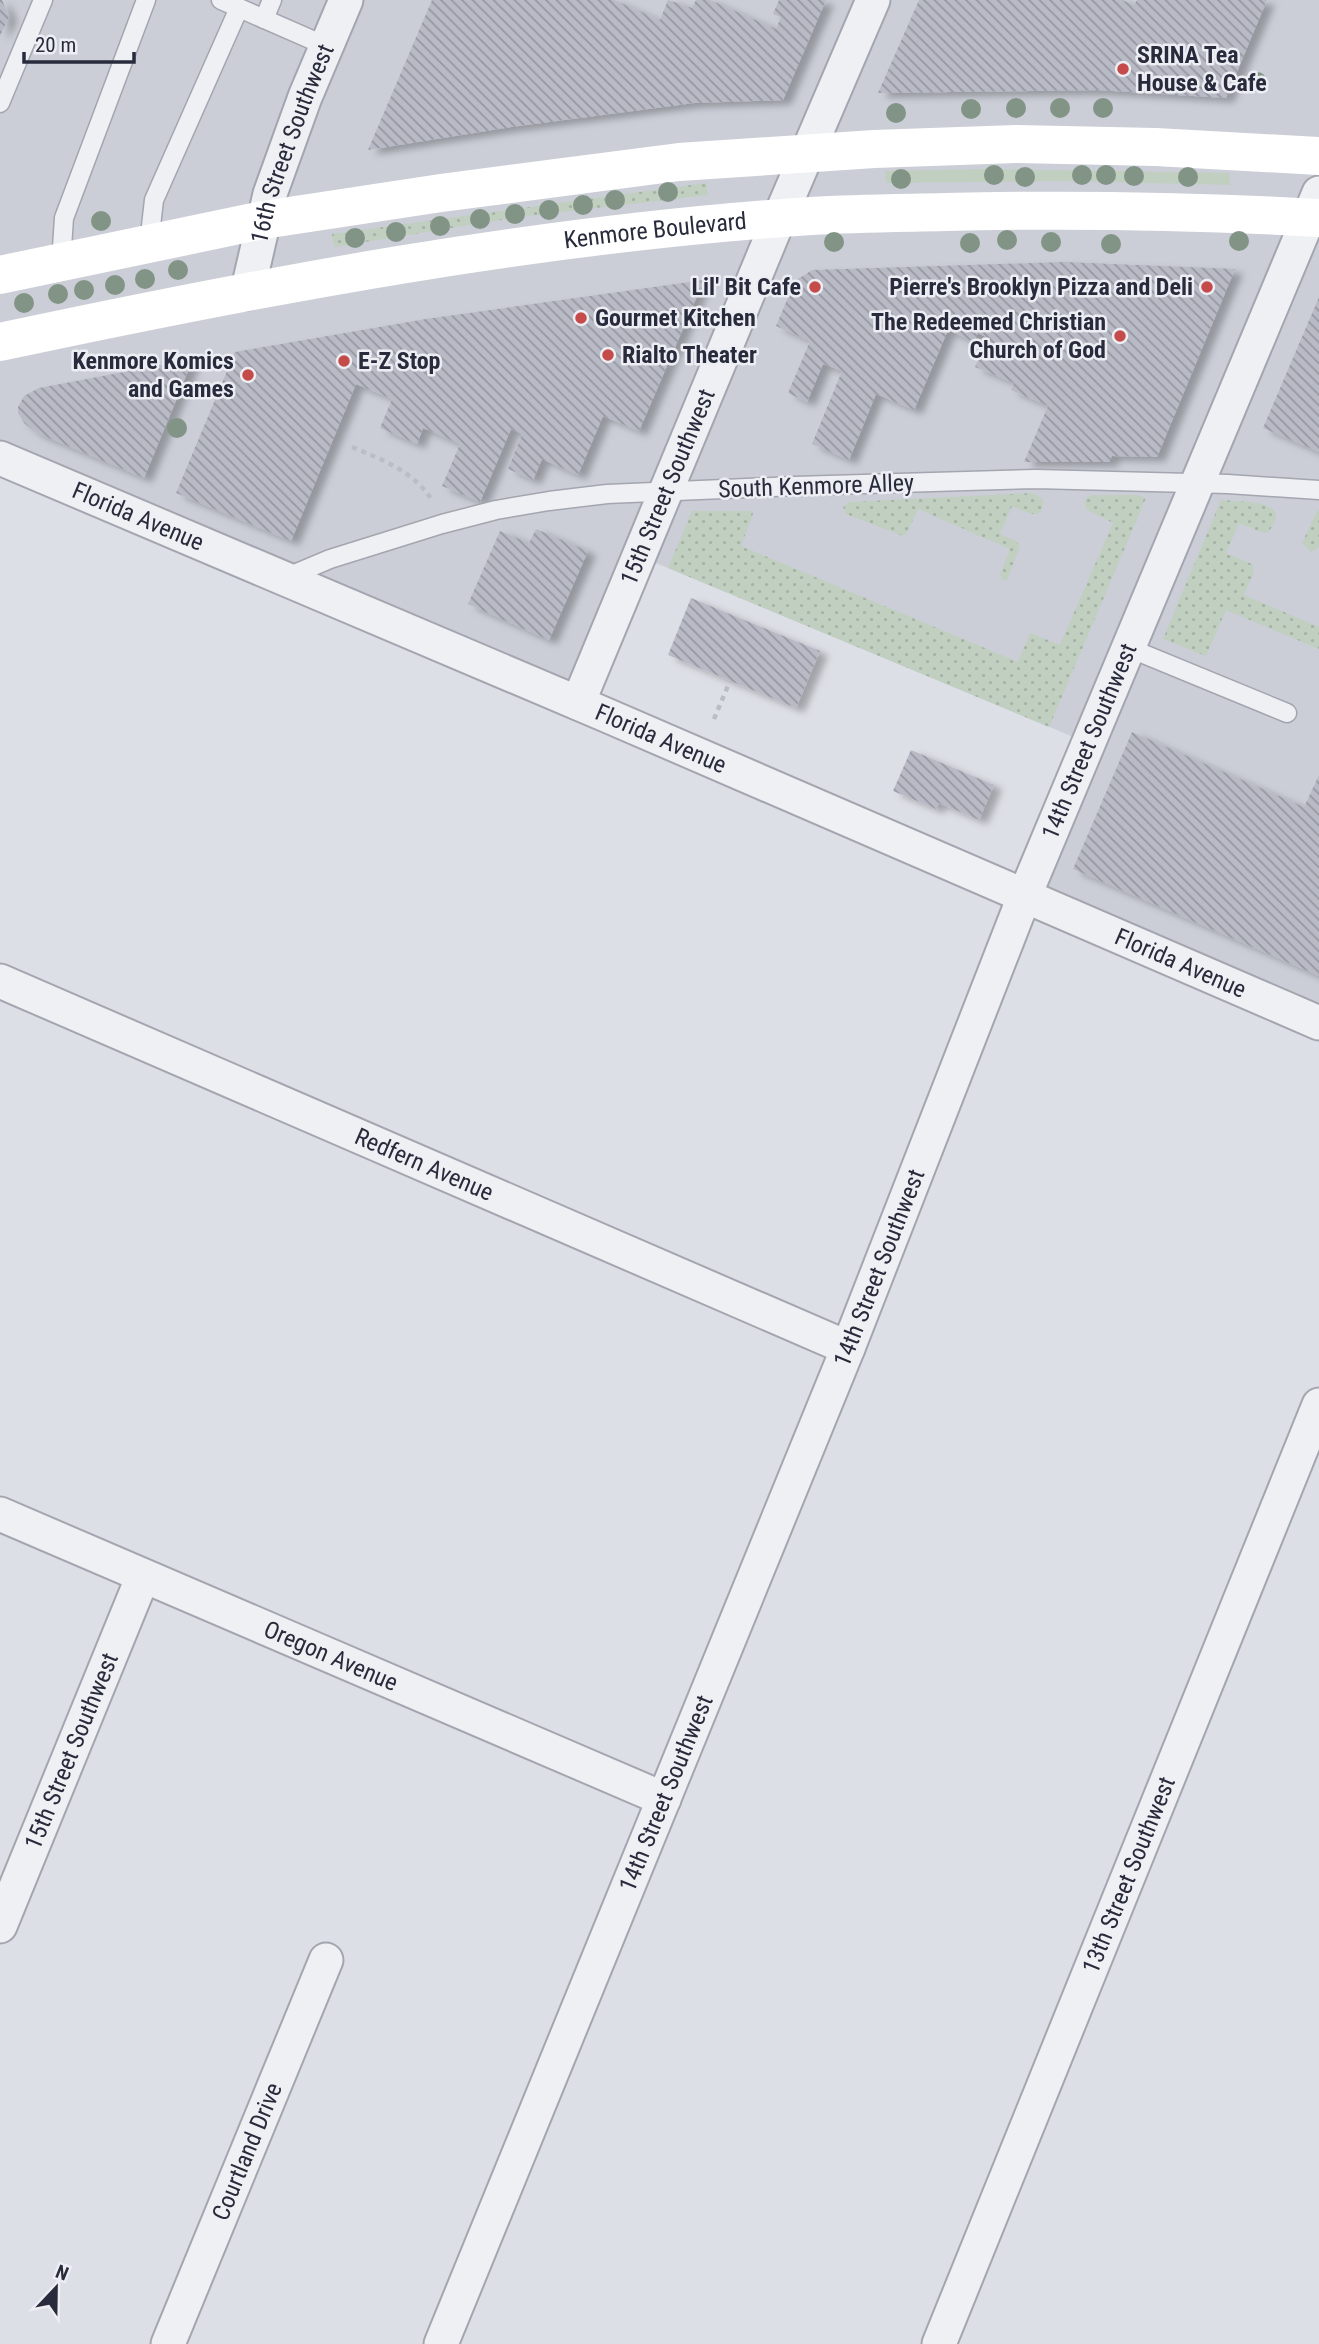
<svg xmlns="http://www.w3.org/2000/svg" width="1319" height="2344" font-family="'Roboto Condensed',sans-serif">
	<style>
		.built { fill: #cbced7 }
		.grass { fill: url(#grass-dots) }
		.garden { fill: #c0cfbf }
		.building { fill: url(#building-back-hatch); filter: url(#shadow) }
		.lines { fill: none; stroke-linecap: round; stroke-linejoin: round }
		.service-casing { stroke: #a3a5af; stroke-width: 21 }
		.minor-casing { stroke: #a3a5af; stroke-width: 37 }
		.path { stroke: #bbbdc4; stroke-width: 4.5; stroke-dasharray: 5 5; stroke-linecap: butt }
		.service { stroke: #eff0f4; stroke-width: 18 }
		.minor { stroke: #eff0f4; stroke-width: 33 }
		.secondary { stroke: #fff; stroke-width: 38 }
		.tree { fill: #829485 }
		.poi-dot { fill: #c44b49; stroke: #eceef4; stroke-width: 2.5 }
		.labels { text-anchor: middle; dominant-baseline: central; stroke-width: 5; stroke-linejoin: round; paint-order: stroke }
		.poi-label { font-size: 24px; font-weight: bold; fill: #282b3b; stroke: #eceef4; text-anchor: start }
		.street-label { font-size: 24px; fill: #282b3b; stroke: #eceef4 }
	</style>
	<defs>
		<pattern id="grass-dots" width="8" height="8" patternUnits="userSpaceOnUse" patternTransform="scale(1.75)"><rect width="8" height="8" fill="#c0cfbf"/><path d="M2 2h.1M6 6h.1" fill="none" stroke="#a5b2a5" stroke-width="1.8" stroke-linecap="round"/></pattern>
		<pattern id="building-back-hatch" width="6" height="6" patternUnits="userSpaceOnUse" patternTransform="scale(1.75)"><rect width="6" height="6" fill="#b8bac5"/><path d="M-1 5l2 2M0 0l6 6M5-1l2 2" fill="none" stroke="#9697a1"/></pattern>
		<filter id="shadow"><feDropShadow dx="8" dy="4.5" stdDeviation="3.5" flood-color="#0004"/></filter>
	</defs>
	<rect width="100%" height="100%" fill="#dddfe6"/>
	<!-- built -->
	<polygon class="built" points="0,0 1319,0 1319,1023 1024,897 1088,743 639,556 578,703 0,458"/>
	<!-- grass -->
	<g class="grass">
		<polygon points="706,183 708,195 520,217 334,247 332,234"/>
		<path d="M1033 493 1043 500C1044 524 1024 511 1012 506L1000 534 1016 541 1020 546 1007 580H1002L1000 575 1010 549 918 509 908 531 903 536 846 514 843 507 850 502Z"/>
		<polygon points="1092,495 1136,495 1146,498 1049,727 668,568 692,511 754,511 741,546 1018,662 1030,633 1060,645 1113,523 1086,509 1085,499"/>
		<path d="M1221 500C1240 502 1297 499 1268 532L1263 533 1239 523 1226 553 1252 564 1254 571 1244 595 1319 627V649L1226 610 1206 656 1163 639Z"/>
		<polygon points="1319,510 1319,547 1311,552 1302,543 1316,513"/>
	</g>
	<!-- garden -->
	<polygon class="garden" points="991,169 1229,173 1230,185 1069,181 886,183 885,171"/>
	<!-- building -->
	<g class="building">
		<polygon points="0,0 2,0 9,17 0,36"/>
		<polygon points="432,0 614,0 660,20 668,0 692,8 696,0 710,0 776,29 781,17 773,14 779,0 826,0 783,100 694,103 511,127 368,150"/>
		<polygon points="919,0 1122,0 1134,5 1137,0 1267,0 1226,98 1097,90 878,93"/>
		<polygon points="1064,262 1235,269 1157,457 1112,456 1109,462 1024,462 1048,406 1011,390 1014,383 975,367 988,338 978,333 974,342 948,330 914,410 876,394 849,460 812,444 842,371 823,364 807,402 788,393 810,341 776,326 795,281 812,270"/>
		<polygon points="704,280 639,431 603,416 578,475 542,459 533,480 508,469 522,434 511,429 480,502 442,486 460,444 423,428 417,444 380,428 392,399 356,384 291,541 176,493 235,352 426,319"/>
		<polygon points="1319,297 1319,452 1263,428"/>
		<polygon points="193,359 144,478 37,433 25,424 18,413 18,407 24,396 39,388"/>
		<polygon points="536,529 588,551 549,640 468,604 500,531 529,543"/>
		<polygon points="691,598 820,651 796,708 668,655"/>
		<polygon points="1132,732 1304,807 1319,775 1319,976 1073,869"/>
		<polygon points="911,750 994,785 979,820 939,803 936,809 893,791"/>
	</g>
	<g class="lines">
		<defs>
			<g id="service">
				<polyline points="221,0 326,46"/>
				<polyline points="264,19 272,0"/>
				<polyline points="0,103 43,0"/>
				<polyline points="149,243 154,200 239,8"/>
				<polyline points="61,262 64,218 146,0"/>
				<polyline points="285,578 330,559 442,524 496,510 549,501 607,494 795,486 1036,479 1228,484 1319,490"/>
				<polyline points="1129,648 1287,713"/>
			</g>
			<g id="minor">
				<path id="s1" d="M247 293 270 194 305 97 346 0"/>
				<path id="s2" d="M0 458 606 715 1319 1023"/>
				<path id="s3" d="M578 703 773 233 873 0"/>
				<path id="s4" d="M0 981 848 1348"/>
				<path id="s5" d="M0 1514 664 1799"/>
				<path id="s6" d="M0 1926 143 1576"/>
				<path id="s7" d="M168 2344 326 1960"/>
				<path id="s8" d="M441 2344 848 1348 1024 897 1319 193"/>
				<path id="s9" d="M939 2344 1319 1405"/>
			</g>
		</defs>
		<!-- service casing -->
		<use href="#service" class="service-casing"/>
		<!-- minor casing -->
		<use href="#minor" class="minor-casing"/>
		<!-- path -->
		<g class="path">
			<path d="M352 447C383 460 413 471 432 500"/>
			<polyline points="714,719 730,681"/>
		</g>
		<!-- service -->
		<use href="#service" class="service"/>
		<!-- minor -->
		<use href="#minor" class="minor"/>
		<!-- secondary -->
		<g class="secondary">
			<polyline points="0,275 263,220 441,193 679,162 874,149 1016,144 1156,147 1319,156"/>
			<path id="s10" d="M0 342C267 285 538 234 811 216 856 213 901 213 945 212 1070 209 1194 211 1319 218"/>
		</g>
	</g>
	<!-- trees -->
	<g class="tree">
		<circle cx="1257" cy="82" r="10"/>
		<circle cx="1016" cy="108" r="10"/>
		<circle cx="1060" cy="108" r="10"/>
		<circle cx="1103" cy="108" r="10"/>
		<circle cx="971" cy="109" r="10"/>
		<circle cx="896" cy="113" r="10"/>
		<circle cx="994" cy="175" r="10"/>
		<circle cx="1082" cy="175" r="10"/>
		<circle cx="1106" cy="175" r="10"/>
		<circle cx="1134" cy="176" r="10"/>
		<circle cx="1025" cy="177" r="10"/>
		<circle cx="1188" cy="177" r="10"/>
		<circle cx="901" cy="179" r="10"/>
		<circle cx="668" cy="192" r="10"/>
		<circle cx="615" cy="200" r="10"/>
		<circle cx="583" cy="205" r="10"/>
		<circle cx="549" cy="210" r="10"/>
		<circle cx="515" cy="214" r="10"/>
		<circle cx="480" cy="219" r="10"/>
		<circle cx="101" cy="221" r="10"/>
		<circle cx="440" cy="226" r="10"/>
		<circle cx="396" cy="232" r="10"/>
		<circle cx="355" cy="238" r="10"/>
		<circle cx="1007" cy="240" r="10"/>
		<circle cx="1239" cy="241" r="10"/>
		<circle cx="834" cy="242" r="10"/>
		<circle cx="1051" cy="242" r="10"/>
		<circle cx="970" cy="243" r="10"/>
		<circle cx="1111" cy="244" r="10"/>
		<circle cx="178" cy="270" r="10"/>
		<circle cx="145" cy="279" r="10"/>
		<circle cx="115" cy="285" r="10"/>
		<circle cx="84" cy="290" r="10"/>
		<circle cx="58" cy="294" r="10"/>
		<circle cx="24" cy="303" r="10"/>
		<circle cx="177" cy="428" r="10"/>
	</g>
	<!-- markers -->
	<g class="poi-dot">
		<circle cx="1123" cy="69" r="7"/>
		<circle cx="815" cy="287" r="7"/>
		<circle cx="1207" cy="287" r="7"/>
		<circle cx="581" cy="318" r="7"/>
		<circle cx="1120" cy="336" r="7"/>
		<circle cx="608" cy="355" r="7"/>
		<circle cx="344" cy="361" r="7"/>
		<circle cx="248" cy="375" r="7"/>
	</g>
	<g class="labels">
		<!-- poi labels -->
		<g class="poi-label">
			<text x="1137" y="55">SRINA Tea<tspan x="1137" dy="28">House &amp; Cafe</tspan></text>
			<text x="801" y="287" text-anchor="end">Lil' Bit Cafe</text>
			<text x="1193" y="287" text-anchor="end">Pierre's Brooklyn Pizza and Deli</text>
			<text x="595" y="318">Gourmet Kitchen</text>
			<text x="1106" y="322" text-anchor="end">The Redeemed Christian<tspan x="1106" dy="28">Church of God</tspan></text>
			<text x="622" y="355">Rialto Theater</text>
			<text x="234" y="361" text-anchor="end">Kenmore Komics<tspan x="234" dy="28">and Games</tspan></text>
			<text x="358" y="361">E-Z Stop</text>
		</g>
		<!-- street labels -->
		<g class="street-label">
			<text stroke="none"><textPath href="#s1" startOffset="156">16th Street Southwest</textPath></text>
			<text stroke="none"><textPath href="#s10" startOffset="665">Kenmore Boulevard</textPath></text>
			<text transform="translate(816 486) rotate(-2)">South Kenmore Alley</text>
			<text stroke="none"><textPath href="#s3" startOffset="234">15th Street Southwest</textPath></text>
			<text stroke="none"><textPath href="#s2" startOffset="150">Florida Avenue</textPath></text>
			<text stroke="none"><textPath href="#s2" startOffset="718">Florida Avenue</textPath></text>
			<text stroke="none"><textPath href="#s8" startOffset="1729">14th Street Southwest</textPath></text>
			<text stroke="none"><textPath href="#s2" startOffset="1284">Florida Avenue</textPath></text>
			<text stroke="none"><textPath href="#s4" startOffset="462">Redfern Avenue</textPath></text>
			<text stroke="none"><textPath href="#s8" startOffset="1162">14th Street Southwest</textPath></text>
			<text stroke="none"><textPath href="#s5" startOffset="360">Oregon Avenue</textPath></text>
			<text stroke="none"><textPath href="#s6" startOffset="189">15th Street Southwest</textPath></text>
			<text stroke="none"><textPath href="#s8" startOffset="595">14th Street Southwest</textPath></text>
			<text stroke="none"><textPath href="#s9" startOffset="506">13th Street Southwest</textPath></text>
			<text stroke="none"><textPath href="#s7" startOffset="208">Courtland Drive</textPath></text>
		</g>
	</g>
	<!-- north arrow -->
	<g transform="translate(56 2288) rotate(22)" stroke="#eceef4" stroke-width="5" paint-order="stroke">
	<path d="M0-5L12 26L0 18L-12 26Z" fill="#282b3b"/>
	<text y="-10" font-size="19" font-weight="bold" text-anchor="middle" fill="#282b3b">N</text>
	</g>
	<!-- scale -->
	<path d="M24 52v10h110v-10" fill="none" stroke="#282b3b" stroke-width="3.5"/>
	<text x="35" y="52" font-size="21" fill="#282b3b" stroke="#eceef4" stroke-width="5" paint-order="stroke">20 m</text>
</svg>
